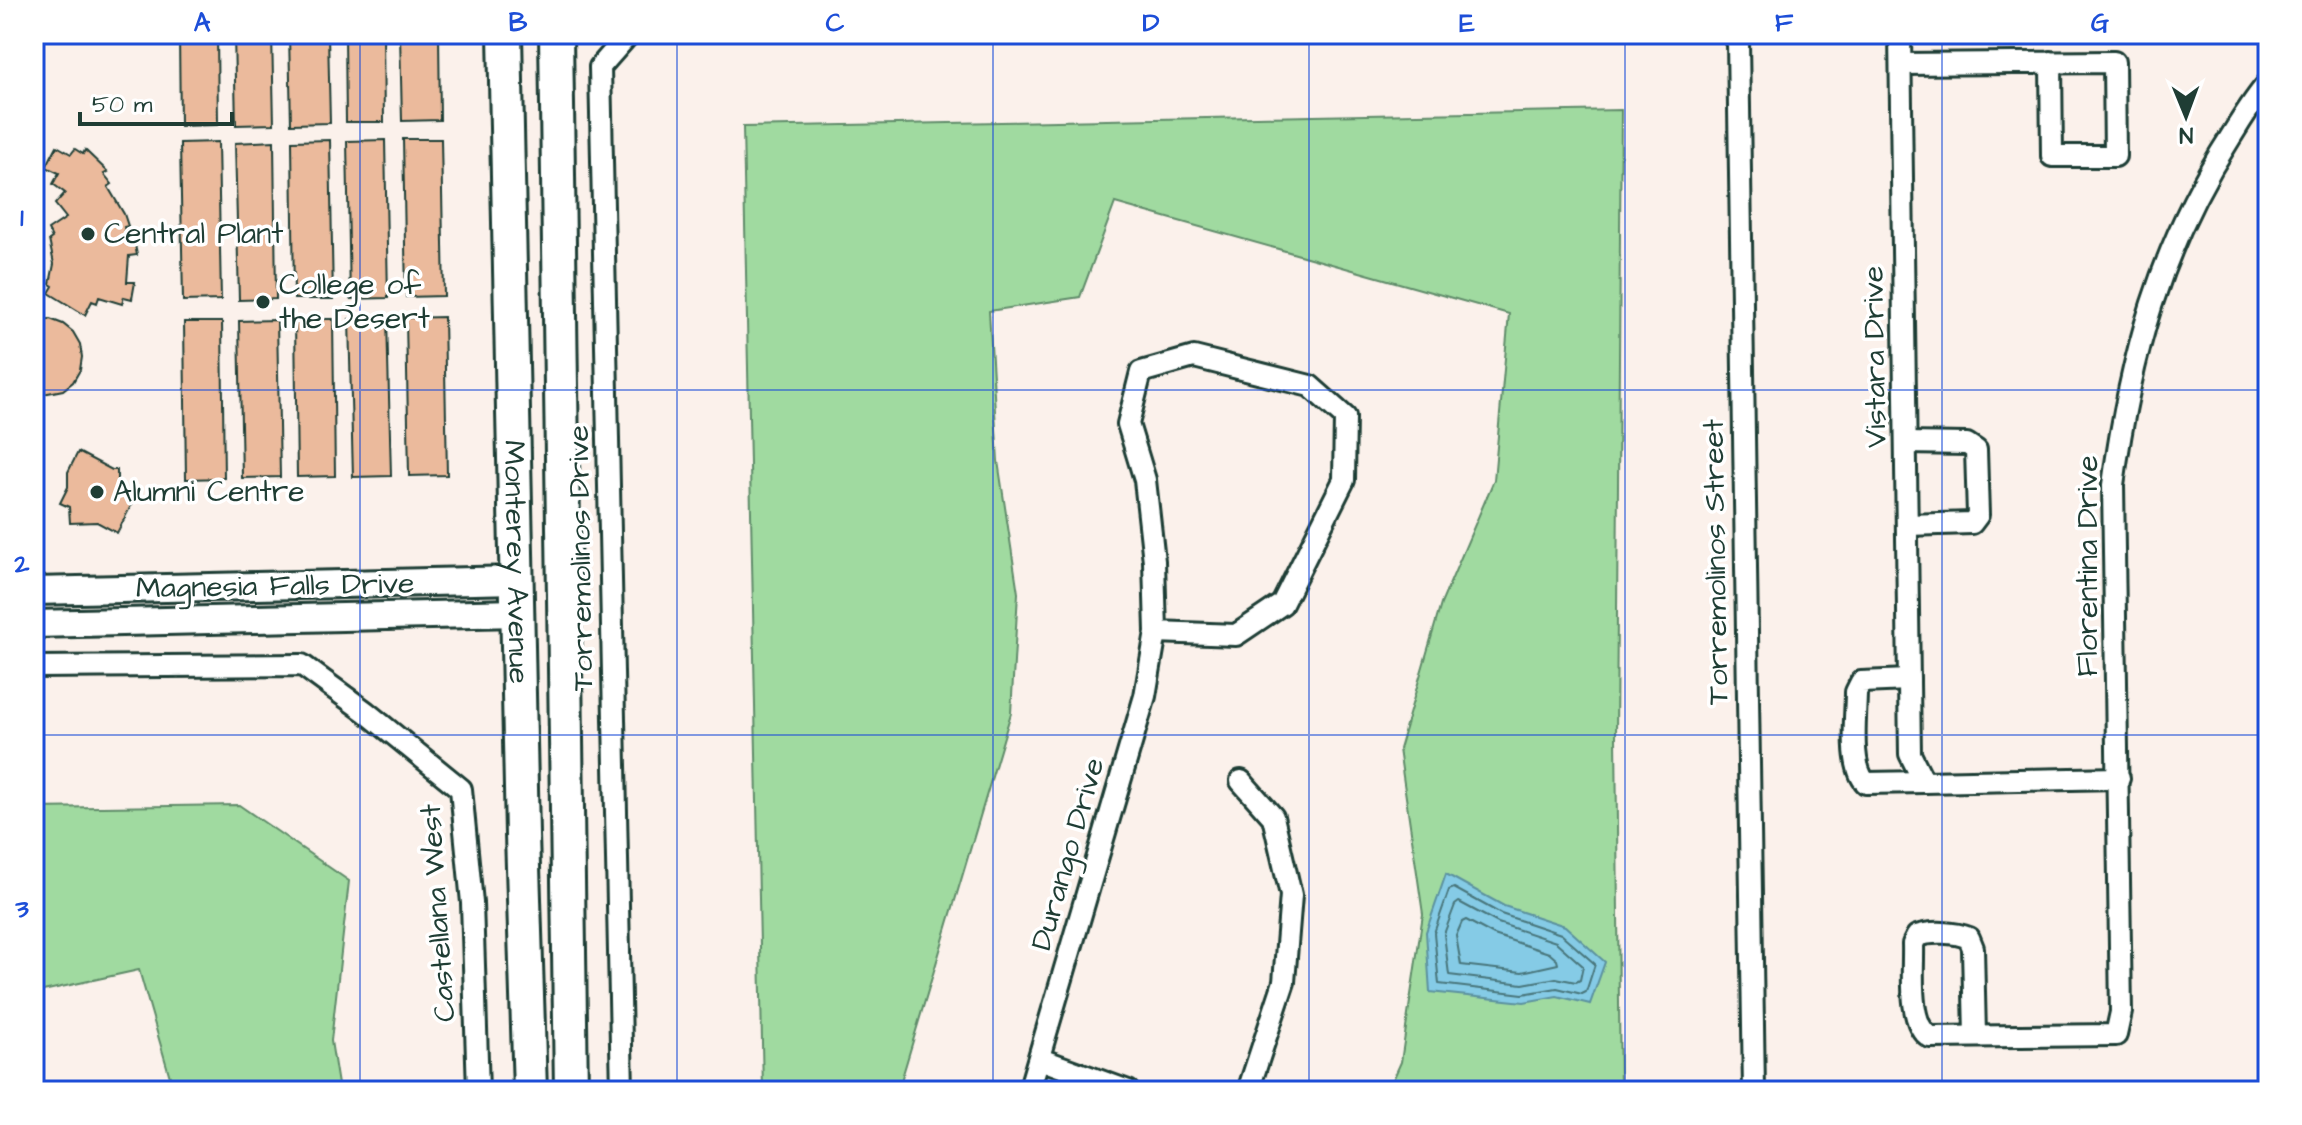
<svg xmlns="http://www.w3.org/2000/svg" width="2302" height="1125" font-family="'Architects Daughter',sans-serif">
	<style>
		.green { fill: #a0daa0; stroke: #608c6a; stroke-width: 2 }
		.water { fill: #85cbe6; stroke: #5c929f; stroke-width: 2 }
		.lines { fill: none; stroke-linecap: round; stroke-linejoin: round }
		.shore { stroke: #48767b; stroke-width: 2 }
		.building { fill: #ebba9c; stroke: #1f3d34; stroke-width: 2 }
		.minor-casing { stroke: #1f3d34; stroke-width: 26 }
		.tertiary-casing { stroke: #1f3d34; stroke-width: 32 }
		.primary-casing { stroke: #1f3d34; stroke-width: 38 }
		.minor { stroke: #fff; stroke-width: 20 }
		.tertiary { stroke: #fff; stroke-width: 26 }
		.primary { stroke: #fff; stroke-width: 32 }
		.grid { fill: none; stroke: #1d4ed8; stroke-width: 2; stroke-opacity: 0.55 }
		.poi-dot { fill: #1f3d34; stroke: #fff; stroke-width: 3 }
		.labels { text-anchor: middle; dominant-baseline: central; stroke-width: 7; stroke-linejoin: round; paint-order: stroke }
		.poi-label { font-size: 30px; fill: #1f3d34; stroke: #fff; text-anchor: start }
		.street-label { font-size: 30px; fill: #1f3d34; stroke: #fff }
		.neatline { fill: none; stroke: #1d4ed8; stroke-width: 3 }
		.grid-label { font-size: 26px; text-anchor: middle; font-weight: bold; fill: #1d4ed8 }
	</style>
	<rect width="100%" height="100%" fill="#fbf1eb"/>
	<filter id="ink" filterUnits="userSpaceOnUse"><feTurbulence type="fractalNoise" baseFrequency=".0125" numOctaves="2"/><feDisplacementMap in="SourceGraphic" scale="16" xChannelSelector="R" yChannelSelector="G"/><feConvolveMatrix kernelMatrix="1 2 1 2 8 2 1 2 1" color-interpolation-filters="sRGB"/></filter>
	<g filter="url(#ink)">
		<!-- green -->
		<g class="green">
			<polygon points="1621,110 1616,736 1620,1091 1388,1091 1401,1062 1423,914 1399,749 1441,604 1494,480 1509,314 1115,203 1080,297 989,311 998,461 1018,593 1011,713 898,1091 763,1091 743,127"/>
			<polygon points="239,805 349,881 331,1041 339,1091 174,1091 139,970 34,993 34,808"/>
		</g>
		<!-- water -->
		<polygon class="water" points="1446,874 1504,906 1565,926 1605,962 1590,1004 1557,996 1524,1002 1430,992 1426,932"/>
		<g class="lines">
			<!-- shore -->
			<g class="shore">
				<polygon points="1454,888 1501,914 1561,934 1595,964 1586,992 1582,994 1557,988 1523,994 1439,984 1434,933 1449,890"/>
				<polygon points="1459,902 1498,923 1556,942 1583,966 1580,980 1576,982 1556,978 1523,984 1449,975 1444,934 1455,905"/>
				<polygon points="1466,920 1494,935 1549,953 1557,960 1558,964 1522,972 1461,965 1456,936 1462,922"/>
			</g>
		</g>
		<!-- building -->
		<g class="building">
			<polygon points="179,34 217,34 218,125 180,126"/>
			<polygon points="234,34 272,34 274,124 236,125"/>
			<polygon points="289,34 328,34 330,123 291,124"/>
			<polygon points="345,34 383,34 384,122 346,122"/>
			<polygon points="400,34 439,34 440,120 402,121"/>
			<polygon points="403,139 441,139 444,296 406,297"/>
			<polygon points="330,140 333,299 294,299 292,141"/>
			<polygon points="385,140 388,298 350,299 347,141"/>
			<rect x="34" y="141" width="6" height="33"/>
			<polygon points="274,141 276,299 239,300 235,143"/>
			<polygon points="218,142 221,300 183,301 180,143"/>
			<polygon points="57,146 71,154 75,149 83,154 85,150 108,172 104,174 112,184 108,187 124,214 128,226 124,227 127,241 134,240 137,255 129,256 127,282 135,282 132,299 124,297 122,304 99,297 97,303 92,301 85,315 49,293 53,286 50,284 54,264 49,240 52,238 48,230 66,218 55,204 65,193 53,184 59,173 46,167"/>
			<polygon points="444,317 447,475 409,476 406,318"/>
			<polygon points="387,318 391,476 353,477 349,319"/>
			<polygon points="50,319 63,324 73,332 80,344 82,357 80,370 73,382 63,390 38,395 34,394 34,320"/>
			<polygon points="295,319 333,319 335,476 297,477"/>
			<polygon points="277,320 280,477 242,478 239,321"/>
			<polygon points="184,322 222,322 224,478 186,479"/>
			<polygon points="78,452 112,470 117,470 117,486 136,496 117,533 97,522 70,523 69,507 60,503 68,487 68,472"/>
		</g>
		<g class="lines">
			<defs>
				<g id="minor">
					<polyline points="1732,34 1738,42 1754,1091"/>
					<polyline points="1900,34 1910,754 1924,782 2119,778"/>
					<polyline points="1901,64 2114,62 2115,156 2052,156 2051,62"/>
					<polygon points="1194,357 1310,386 1345,417 1344,480 1282,604 1236,635 1156,632 1154,561 1145,480 1128,424 1141,372"/>
					<polyline points="1906,443 1967,444 1976,450 1978,515 1972,523 1907,525"/>
					<polyline points="34,667 302,665 366,712 461,789 472,903 478,1091"/>
					<path d="M1909 680 1861 682 1856 692C1856 716 1849 766 1866 783L1924 782"/>
					<polyline points="1241,781 1273,817 1291,895 1284,982 1248,1091"/>
					<path d="M1975 1036 1973 948 1969 938C1955 932 1931 931 1917 936L1913 944C1914 968 1907 1024 1930 1037L2116 1035 2121 1012 2113 485C2130 358 2160 246 2230 138 2242 119 2253 100 2268 83"/>
					<polyline points="1040,1059 1128,1091"/>
					<polyline points="622,1091 600,67 629,34"/>
					<polyline points="1029,1091 1145,696 1156,632"/>
				</g>
				<g id="tertiary">
					<polyline points="34,591 517,580"/>
					<polyline points="34,624 518,613"/>
				</g>
				<g id="primary">
					<path id="s1" d="M505 34 522 835 530 1091"/>
					<polyline points="556,34 571,1091"/>
				</g>
			</defs>
			<!-- minor casing -->
			<use href="#minor" class="minor-casing"/>
			<!-- tertiary casing -->
			<use href="#tertiary" class="tertiary-casing"/>
			<!-- primary casing -->
			<use href="#primary" class="primary-casing"/>
			<!-- minor -->
			<use href="#minor" class="minor"/>
			<!-- tertiary -->
			<use href="#tertiary" class="tertiary"/>
			<!-- primary -->
			<use href="#primary" class="primary"/>
		</g>
	</g>
	<!-- grid -->
	<path class="grid" d="M360 34V1091M677 34V1091M993 34V1091M1309 34V1091M1625 34V1091M1942 34V1091M34 390H2268M34 735H2268"/>
	<!-- markers -->
	<g class="poi-dot">
		<circle cx="88" cy="234" r="8"/>
		<circle cx="263" cy="302" r="8"/>
		<circle cx="97" cy="492" r="8"/>
	</g>
	<g class="labels">
		<!-- poi labels -->
		<g class="poi-label">
			<text x="104" y="234">Central Plant</text>
			<text x="279" y="285">College of<tspan x="279" dy="34">the Desert</tspan></text>
			<text x="113" y="492">Alumni Centre</text>
		</g>
		<!-- street labels -->
		<g class="street-label">
			<text transform="translate(1875 357) rotate(-91)">Vistara Drive</text>
			<text transform="translate(581 558) rotate(-91)">Torremolinos Drive</text>
			<text transform="translate(1716 562) rotate(-91)">Torremolinos Street</text>
			<text stroke="none"><textPath href="#s1" startOffset="528">Monterey Avenue</textPath></text>
			<text transform="translate(2088 566) rotate(-90)">Florentina Drive</text>
			<text transform="translate(275 586) rotate(-1)">Magnesia Falls Drive</text>
			<text transform="translate(1068 854) rotate(-74)">Durango Drive</text>
			<text transform="translate(438 913) rotate(-94)">Castellana West</text>
		</g>
	</g>
	<!-- margin -->
	<rect width="2302" height="1125" fill="none" stroke="#fff" stroke-width="88"/>
	<!-- north arrow -->
	<g transform="translate(2186 116) rotate(179)" stroke="#ffffff" stroke-width="6" paint-order="stroke">
	<path d="M0-6L14 30L0 20L-14 30Z" fill="#1f3d34"/>
	<text y="-12" font-size="22" font-weight="bold" text-anchor="middle" fill="#1f3d34">N</text>
	</g>
	<!-- scale -->
	<path d="M80 112v12h152v-12" fill="none" stroke="#1f3d34" stroke-width="4"/>
	<text x="92" y="112" font-size="24" fill="#1f3d34" stroke="#ffffff" stroke-width="6" paint-order="stroke">50 m</text>
	<rect x="44" y="44" width="2214" height="1037" class="neatline"/>
	<g class="grid-label">
		<text x="202" y="31">A</text>
		<text x="518" y="31">B</text>
		<text x="835" y="31">C</text>
		<text x="1151" y="31">D</text>
		<text x="1467" y="31">E</text>
		<text x="1784" y="31">F</text>
		<text x="2100" y="31">G</text>
		<text x="22" y="226">1</text>
		<text x="22" y="572">2</text>
		<text x="22" y="917">3</text>
	</g>
</svg>
